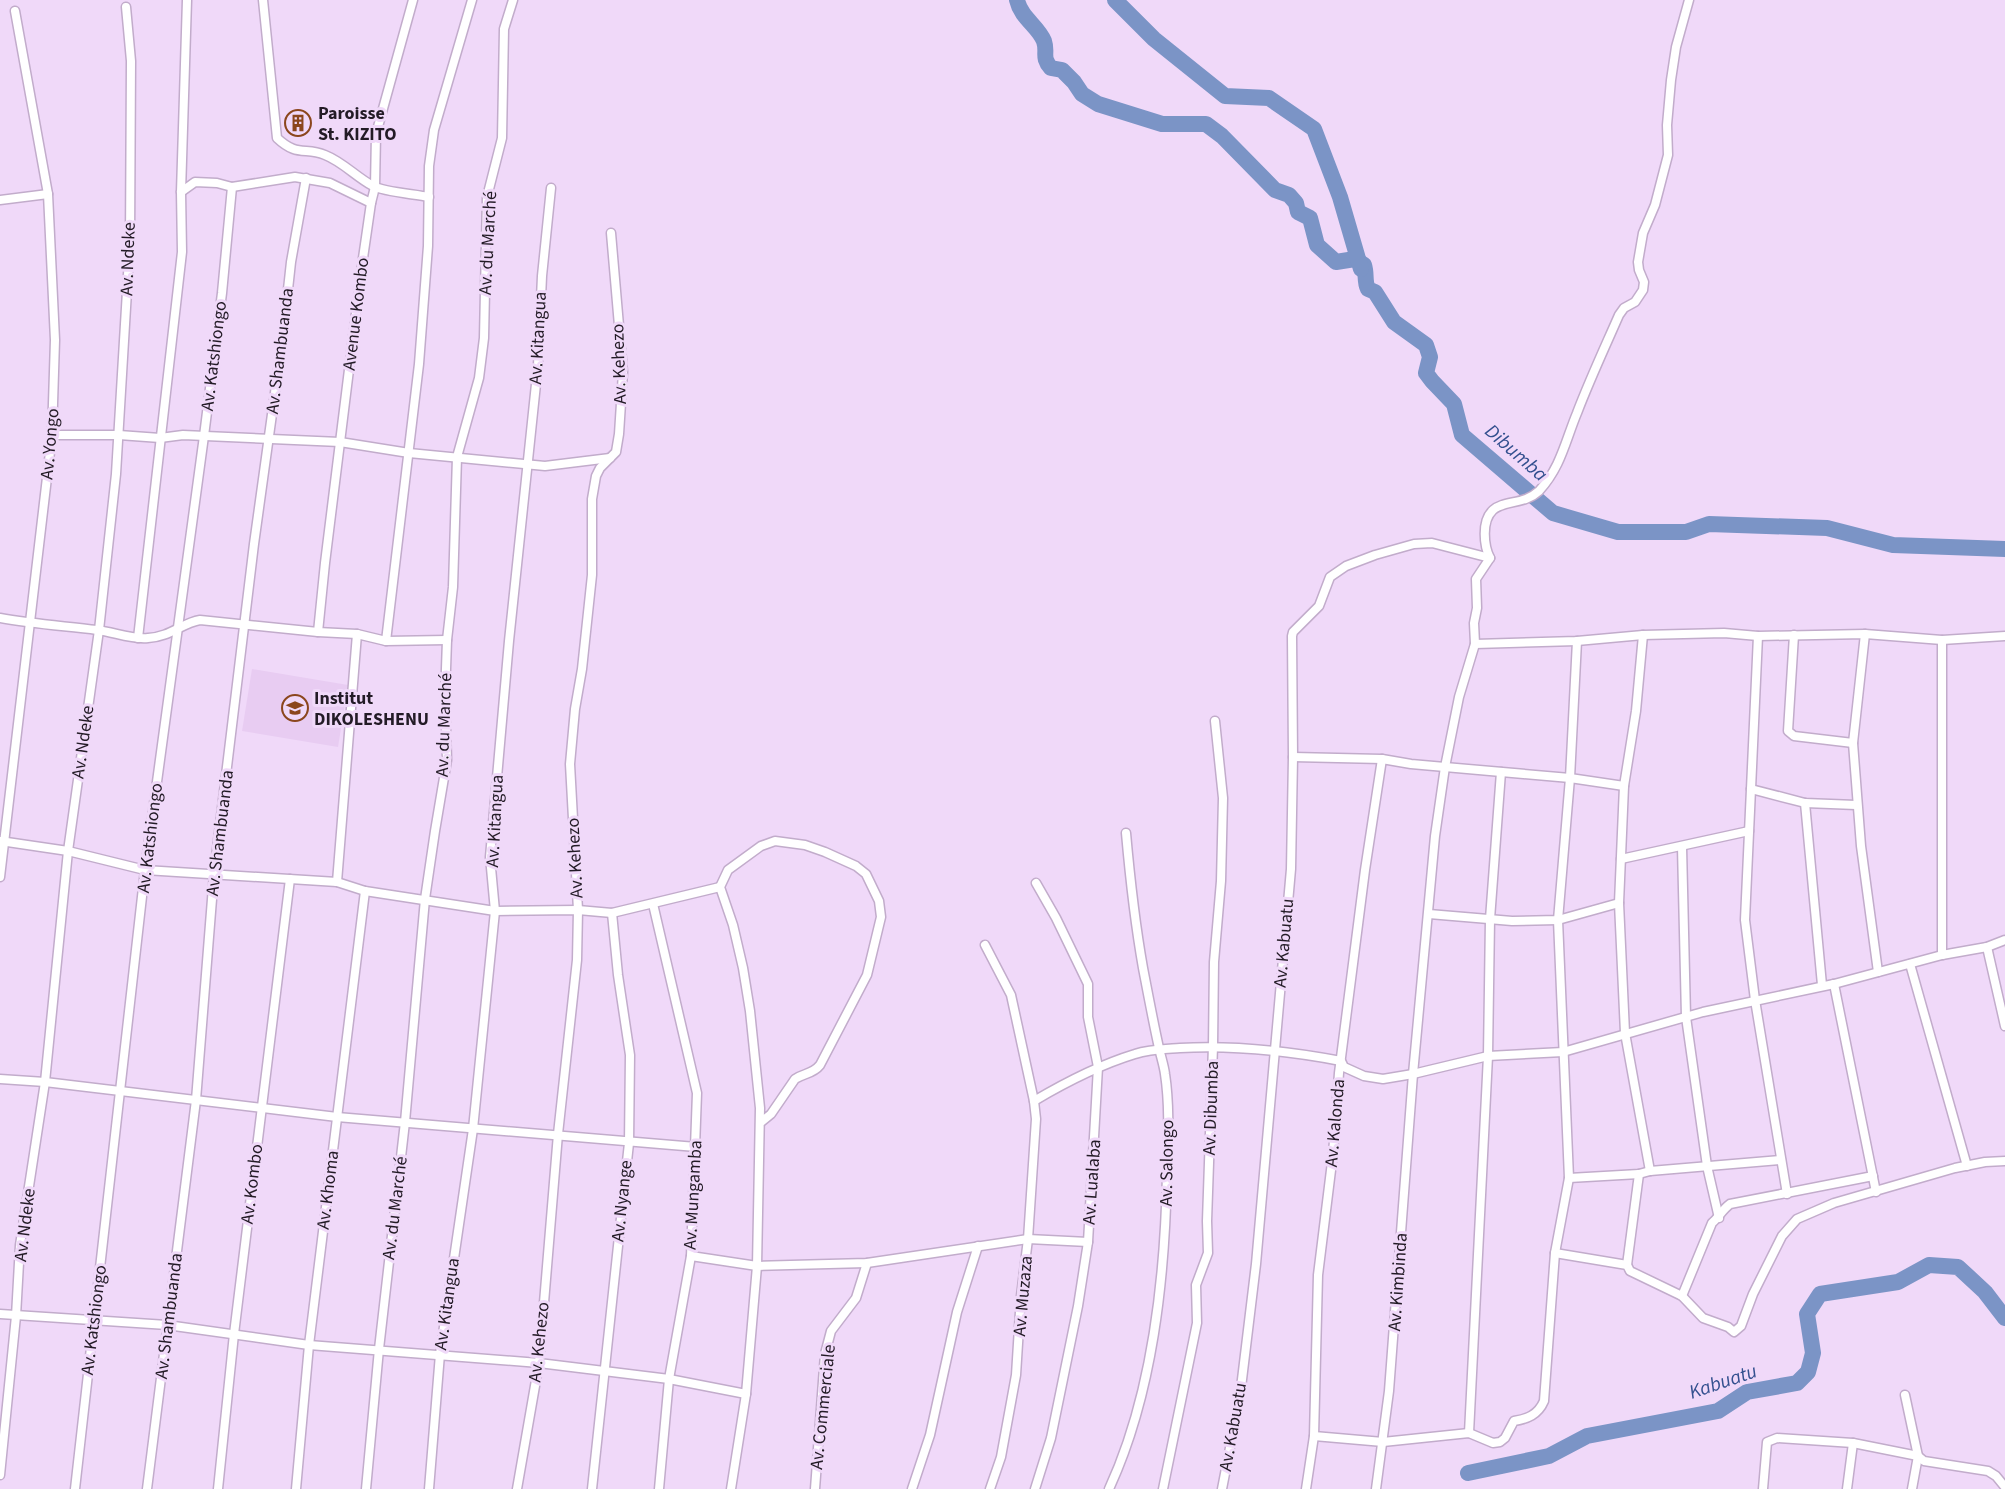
<svg xmlns="http://www.w3.org/2000/svg" width="2005" height="1489" font-family="'Source Sans 3',sans-serif">
	<style>
		.built { fill: #e8ccf2 }
		.lines { fill: none; stroke-linecap: round; stroke-linejoin: round }
		.river { stroke: #7b94c6; stroke-width: 16 }
		.minor-casing { stroke: #c2accb; stroke-width: 11 }
		.minor { stroke: #fff; stroke-width: 8 }
		.labels { text-anchor: middle; dominant-baseline: central; stroke-width: 6; stroke-linejoin: round; paint-order: stroke }
		.poi-label { font-size: 18px; font-weight: bold; fill: #231b26; stroke: #f0d9f9; text-anchor: start }
		.street-label { font-size: 18px; fill: #231b26; stroke: #f0d9f9 }
		.water-label { font-size: 20px; font-style: italic; fill: #33508f; stroke: #f0d9f9 }
	</style>
	<rect width="100%" height="100%" fill="#f0d9f9"/>
	<!-- built -->
	<polygon class="built" points="252,669 348,685 338,747 242,731"/>
	<g class="lines">
		<!-- river -->
		<g class="river">
			<path d="M1017 0C1021 18 1038 26 1044 41 1048 53 1041 57 1051 68L1062 70 1074 82 1082 94 1098 104 1162 124H1206L1222 136 1275 190 1289 195 1296 203 1298 212 1310 218 1317 245 1336 262 1355 259 1364 265C1367 274 1364 281 1368 289L1375 292 1394 322 1426 345 1430 357 1426 373 1432 381 1454 404 1462 435 1553 513 1618 532H1686L1709 524 1827 528 1893 545 2005 549"/>
			<polyline points="1115,0 1154,39 1225,96 1269,98 1314,129 1340,197 1361,269"/>
			<polyline points="1468,1473 1549,1456 1587,1436 1718,1411 1747,1392 1797,1383 1808,1372 1813,1353 1807,1314 1820,1294 1898,1282 1929,1265 1958,1267 1985,1292 2005,1318"/>
		</g>
		<defs>
			<g id="minor">
				<path d="M263 0 277 138C297 157 305 147 325 155 343 162 356 177 373 186 384 192 415 194 429 197"/>
				<polyline points="181,192 195,182 217,183 232,187 295,177 330,183 371,203"/>
				<polyline points="0,200 48,194"/>
				<polyline points="52,435 119,435 160,438 183,435 340,442 409,453 545,466 610,458"/>
				<path d="M0 618C32 624 65 626 97 630 114 632 132 640 148 638 170 637 182 623 200 620L318 632 357 634 386 641 447 640"/>
				<polyline points="318,632 325,563 362,265 371,203 375,187 376,134 413,0"/>
				<polyline points="1865,634 1853,743 1861,846 1878,972"/>
				<polyline points="1643,635 1636,711 1624,786 1619,903 1625,1033 1650,1171"/>
				<polyline points="1794,635 1788,731 1794,736 1853,743"/>
				<polyline points="1758,636 1745,920 1755,1000 1787,1194"/>
				<polyline points="138,638 182,252 181,192 187,0"/>
				<polyline points="386,641 419,364 428,246 429,166 434,130 472,0"/>
				<polyline points="1475,644 1577,641 1643,635 1724,633 1758,636 1865,634 1942,640 2005,636"/>
				<polyline points="1293,757 1382,759 1411,764 1570,778 1624,786"/>
				<polyline points="1751,789 1805,803 1856,805"/>
				<polyline points="1805,803 1822,985"/>
				<polyline points="0,841 68,851 145,870 337,882 365,891 495,911 578,910 612,913 720,887"/>
				<polyline points="1682,847 1686,1017 1707,1166 1719,1218"/>
				<polyline points="1621,859 1749,831"/>
				<polyline points="0,877 52,435 55,340 48,194 15,11"/>
				<polyline points="337,882 357,634"/>
				<polyline points="653,904 697,1093 691,1256 669,1379 659,1489"/>
				<polyline points="1429,914 1512,921 1558,920 1619,903"/>
				<polyline points="985,945 1011,995 1034,1101 1036,1119 1028,1239 1021,1296 1016,1375 1001,1457 990,1489"/>
				<polyline points="1987,947 2005,1026"/>
				<polyline points="1942,955 1942,640"/>
				<polyline points="1910,964 1967,1166"/>
				<polyline points="1834,984 1876,1192"/>
				<polyline points="0,1079 45,1082 337,1117 696,1147"/>
				<path d="M1034 1101C1066 1082 1099 1065 1135 1054 1149 1049 1165 1049 1180 1048 1234 1045 1288 1051 1341 1061L1344 1067 1364 1076 1383 1079 1413 1074 1488 1056 1563 1052 1703 1012 1834 984 1942 955 1987 947 2005 940"/>
				<polyline points="1569,1178 1639,1174 1650,1171 1781,1160"/>
				<polyline points="1555,1253 1627,1265 1630,1271 1682,1296 1703,1318 1728,1327 1734,1332 1741,1326 1753,1294 1782,1236 1797,1219 1834,1203 1955,1168 1985,1162 2005,1161"/>
				<polyline points="691,1256 757,1266 867,1263 1028,1239 1088,1242"/>
				<polyline points="1627,1265 1639,1174"/>
				<path d="M1682 1296 1712 1223C1719 1217 1722 1210 1730 1204L1873 1176"/>
				<polyline points="0,1314 167,1325 309,1345 539,1363 669,1379 746,1394"/>
				<polyline points="1905,1395 1918,1456 1912,1489"/>
				<polyline points="1469,1433 1488,1056 1490,919 1501,772"/>
				<path d="M1314 1436 1383 1442 1469 1433 1493 1443 1500 1442 1505 1438 1514 1421C1527 1419 1538 1415 1544 1401L1555 1253 1569 1178 1558 920 1570 778 1577 641"/>
				<polyline points="0,1475 16,1316 20,1245 45,1082 68,851 99,630 116,474 130,241 131,61 126,7"/>
				<polyline points="75,1489 145,870 204,436 222,293 232,187"/>
				<polyline points="147,1489 196,1100 214,874 254,544 283,335 291,262 306,178"/>
				<polyline points="218,1489 234,1334 290,879"/>
				<polyline points="296,1489 309,1345 365,891"/>
				<polyline points="366,1489 379,1349 405,1122 425,899 435,831 447,760 445,697 447,640 453,587 457,457 479,378 484,338 487,197 502,138 504,29 513,0"/>
				<polyline points="429,1489 440,1354 473,1129 495,911 490,857 509,641 538,365 542,276 551,188"/>
				<polyline points="517,1489 539,1363 558,1134 577,960 578,910 570,764 575,709 582,669 592,575 592,499 596,476 600,468 616,452 619,434 623,372 611,233"/>
				<polyline points="592,1489 629,1143 630,1055 618,975 612,913"/>
				<path d="M731 1489 746 1394 757 1266 760 1108 750 1011 743 968 733 925 720 887 728 870 761 846 775 841 805 845 825 852 856 866 866 874 879 901 881 917 867 975 820 1065C813 1074 804 1073 795 1079L771 1114 760 1123"/>
				<polyline points="815,1489 825,1354 831,1331 856,1298 867,1263"/>
				<polyline points="912,1489 930,1435 957,1312 978,1246"/>
				<polyline points="1035,1489 1051,1438 1078,1306 1088,1242 1098,1067 1088,1017 1088,984 1056,918 1036,883"/>
				<path d="M1109 1489C1153 1394 1165 1278 1167 1174 1168 1141 1170 1107 1165 1074 1164 1066 1161 1057 1159 1048 1153 1021 1148 994 1143 968 1135 923 1130 878 1126 833"/>
				<polyline points="1163,1489 1197,1323 1196,1285 1208,1253 1207,1221 1213,1046 1214,962 1221,881 1223,798 1215,721"/>
				<polyline points="1222,1489 1240,1396 1256,1264 1291,869 1293,757 1292,636 1293,632 1319,606 1330,577 1346,566 1375,555 1414,544 1432,543 1490,558"/>
				<polyline points="1306,1489 1314,1436 1318,1275 1333,1154 1339,1073 1365,870 1382,759"/>
				<path d="M1376 1489 1389 1391 1413 1074 1435 836 1445 767 1459 697 1475 644 1474 623 1477 608 1476 579 1490 558C1484 546 1481 521 1493 510 1504 500 1524 505 1539 491 1561 467 1565 442 1577 413 1590 379 1605 347 1619 315L1624 308 1635 302 1643 290 1644 282 1639 270 1638 262 1643 233 1655 205 1668 155 1667 125 1671 80 1676 47 1689 0"/>
				<polyline points="1763,1489 1767,1442 1777,1438 1853,1443 1918,1456 1924,1461 1988,1471 1996,1476 2005,1487"/>
				<polyline points="1847,1489 1853,1443"/>
			</g>
		</defs>
		<!-- minor casing -->
		<use href="#minor" class="minor-casing"/>
		<!-- minor -->
		<use href="#minor" class="minor"/>
	</g>
	<!-- icons -->
	<defs>
		<symbol id="building-ring" viewBox="-11 -11 22 22"><circle r="9.5" fill="#f0d9f9" stroke="#8b461d" stroke-width="1.5"/><path d="M-4-6H4V6H1V3H-1V6H-4ZM-2.5-4.3h1.7v1.8h-1.7ZM.8-4.3h1.7v1.8H.8ZM-2.5-1h1.7V.8h-1.7ZM.8-1h1.7V.8H.8Z" fill="#8b461d"/></symbol>
		<symbol id="school-ring" viewBox="-11 -11 22 22"><circle r="9.5" fill="#f0d9f9" stroke="#8b461d" stroke-width="1.5"/><path d="M0-5L7-2L0 1L-7-2ZM-4 1L0 2.5L4 1V4Q0 6-4 4Z" fill="#8b461d"/></symbol>
	</defs>
	<g fill-rule="evenodd">
		<use href="#building-ring" x="283" y="108" width="30" height="30"/>
		<use href="#school-ring" x="280" y="693" width="30" height="30"/>
	</g>
	<g class="labels">
		<!-- poi labels -->
		<g class="poi-label">
			<text x="318" y="113">Paroisse<tspan x="318" dy="21">St. KIZITO</tspan></text>
			<text x="314" y="698">Institut<tspan x="314" dy="21">DIKOLESHENU</tspan></text>
		</g>
		<!-- street labels -->
		<g class="street-label">
			<text transform="translate(488 243) rotate(-87)">Av. du Marché</text>
			<text transform="translate(128 259) rotate(-88)">Av. Ndeke</text>
			<text transform="translate(356 314) rotate(-83)">Avenue Kombo</text>
			<text transform="translate(538 338) rotate(-87)">Av. Kitangua</text>
			<text transform="translate(280 351) rotate(-83)">Av. Shambuanda</text>
			<text transform="translate(214 356) rotate(-83)">Av. Katshiongo</text>
			<text transform="translate(619 364) rotate(-92)">Av. Kehezo</text>
			<text transform="translate(50 444) rotate(-85)">Av. Yongo</text>
			<text transform="translate(444 725) rotate(-88)">Av. du Marché</text>
			<text transform="translate(83 742) rotate(-82)">Av. Ndeke</text>
			<text transform="translate(495 821) rotate(-87)">Av. Kitangua</text>
			<text transform="translate(220 833) rotate(-83)">Av. Shambuanda</text>
			<text transform="translate(150 838) rotate(-83)">Av. Katshiongo</text>
			<text transform="translate(575 858) rotate(-93)">Av. Kehezo</text>
			<text transform="translate(1284 943) rotate(-85)">Av. Kabuatu</text>
			<text transform="translate(1211 1108) rotate(-88)">Av. Dibumba</text>
			<text transform="translate(1335 1123) rotate(-85)">Av. Kalonda</text>
			<text transform="translate(1167 1163) rotate(-89)">Av. Salongo</text>
			<text transform="translate(1092 1182) rotate(-86)">Av. Lualaba</text>
			<text transform="translate(252 1184) rotate(-83)">Av. Kombo</text>
			<text transform="translate(328 1190) rotate(-83)">Av. Khoma</text>
			<text transform="translate(693 1195) rotate(-87)">Av. Mungamba</text>
			<text transform="translate(622 1201) rotate(-84)">Av. Nyange</text>
			<text transform="translate(395 1208) rotate(-83)">Av. du Marché</text>
			<text transform="translate(25 1225) rotate(-83)">Av. Ndeke</text>
			<text transform="translate(1398 1282) rotate(-86)">Av. Kimbinda</text>
			<text transform="translate(1023 1296) rotate(-85)">Av. Muzaza</text>
			<text transform="translate(447 1304) rotate(-82)">Av. Kitangua</text>
			<text transform="translate(169 1316) rotate(-83)">Av. Shambuanda</text>
			<text transform="translate(94 1320) rotate(-83)">Av. Katshiongo</text>
			<text transform="translate(539 1342) rotate(-84)">Av. Kehezo</text>
			<text transform="translate(823 1407) rotate(-84)">Av. Commerciale</text>
			<text transform="translate(1233 1427) rotate(-80)">Av. Kabuatu</text>
		</g>
		<!-- water labels -->
		<g class="water-label">
			<text transform="translate(1516 453) rotate(41)">Dibumba</text>
			<text transform="translate(1723 1382) rotate(-19)">Kabuatu</text>
		</g>
	</g>
</svg>
